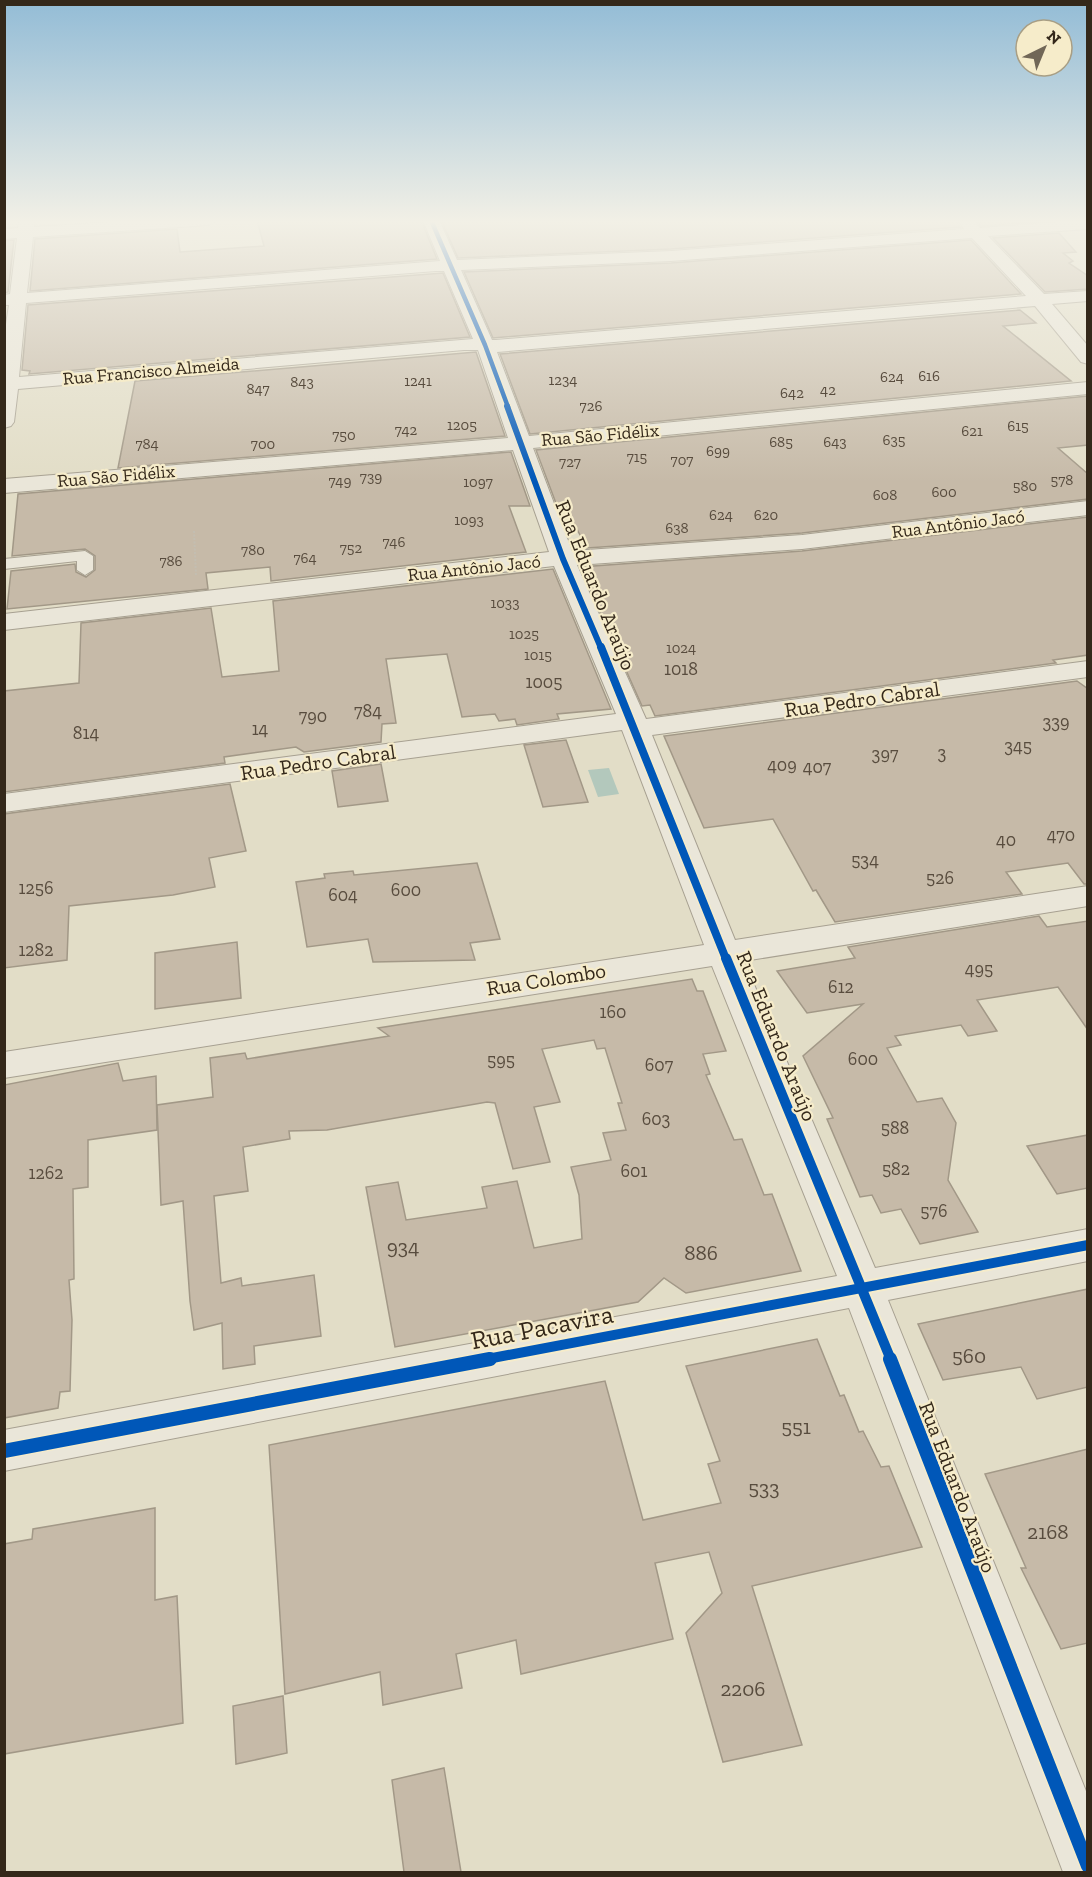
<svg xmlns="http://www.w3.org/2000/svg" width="1092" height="1877" font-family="'Zilla Slab',serif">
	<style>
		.water { fill: #b3c8bc }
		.building { fill: #c6baa8; stroke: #a29887; stroke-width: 1.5 }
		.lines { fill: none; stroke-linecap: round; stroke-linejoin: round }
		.lane-casing { stroke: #a7a091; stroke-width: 2 }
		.street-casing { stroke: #a7a091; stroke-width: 2 }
		.path { stroke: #c3beb1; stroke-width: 2; stroke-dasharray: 2 1.5; stroke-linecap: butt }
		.lane { fill: #eae6d9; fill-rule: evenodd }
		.street { fill: #eae6d9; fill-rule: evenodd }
		.cycleway-far4-casing { stroke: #f6ecca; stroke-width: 7 }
		.cycleway-far3-casing { stroke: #f6ecca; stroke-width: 8 }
		.cycleway-far2-casing { stroke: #f6ecca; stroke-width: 11 }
		.cycleway-far1-casing { stroke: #f6ecca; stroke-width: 14 }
		.cycleway-casing { stroke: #f6ecca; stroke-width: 17 }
		.cycleway-far4 { stroke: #0057b8; stroke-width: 4.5 }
		.cycleway-far3 { stroke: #0057b8; stroke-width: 6 }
		.cycleway-far2 { stroke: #0057b8; stroke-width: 8 }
		.cycleway-far1 { stroke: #0057b8; stroke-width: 10 }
		.cycleway { stroke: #0057b8; stroke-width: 14 }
		.labels { text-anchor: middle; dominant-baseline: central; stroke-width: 4.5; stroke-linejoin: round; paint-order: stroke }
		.far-number-label { font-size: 15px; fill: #584c3e }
		.far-street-label { font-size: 18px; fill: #34281a; stroke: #f6ecca }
		.number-label { font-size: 18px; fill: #584c3e }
		.street-label { font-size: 21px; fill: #34281a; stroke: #f6ecca }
		.near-number-label { font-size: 21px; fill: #584c3e }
		.near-street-label { font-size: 26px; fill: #34281a; stroke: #f6ecca }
	</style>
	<rect width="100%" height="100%" fill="#e2ddc7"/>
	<!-- water -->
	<polygon class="water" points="609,768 619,794 598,797 588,770"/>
	<!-- building -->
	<g class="building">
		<polygon points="257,220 421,220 437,259 30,291 35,239 177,229 180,252 264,246"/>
		<polygon points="441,220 956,220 960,227 671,249 458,258"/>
		<polygon points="975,220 1047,220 1048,221 981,226"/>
		<polygon points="1059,233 1076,252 1063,253 1073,261 1069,263 1088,276 1088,289 1045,292 993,238"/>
		<polygon points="14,240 8,292 4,293 4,241"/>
		<polygon points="971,240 1021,294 493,338 464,272 671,263"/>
		<polygon points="443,273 470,337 29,374 30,371 22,370 28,305"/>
		<polygon points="1020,310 1036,323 1003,326 1071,381 530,434 500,354"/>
		<polygon points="476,352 505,436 118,468 135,381"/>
		<polygon points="1088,396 1088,445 1058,448 1088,474 1088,499 802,533 587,548 564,505 557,506 536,450"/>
		<polygon points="511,452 530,506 509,506 526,552 271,581 270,567 206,573 208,589 7,609 11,571 75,564 76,572 86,577 95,570 95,556 85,549 12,556 18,494"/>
		<polygon points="1088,517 1088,655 1053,660 1056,663 655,716 650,705 642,706 580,567 802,551"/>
		<polygon points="553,569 611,709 557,714 559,719 517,725 515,719 499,721 495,714 462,717 447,654 386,659 396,723 382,724 381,742 304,752 296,747 224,757 225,763 4,792 4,691 79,683 81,623 211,608 222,677 279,671 273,601"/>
		<polygon points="1077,681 1088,689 1088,884 1084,884 1068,863 1006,872 1022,894 835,922 816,890 813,891 773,819 704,828 664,736"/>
		<polygon points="566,740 588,802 543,807 524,745"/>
		<polygon points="381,764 388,801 338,807 332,771"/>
		<polygon points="230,784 246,851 209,858 215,887 173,895 69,906 67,960 4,968 4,814"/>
		<polygon points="477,863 500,939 470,943 475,960 373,962 368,939 307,947 296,882 325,878 324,874 353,871 354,875"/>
		<polygon points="1039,916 1047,927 1088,921 1088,1030 1058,987 977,1000 997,1031 968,1036 961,1025 895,1036 901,1045 887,1048 917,1102 942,1098 956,1123 948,1180 978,1232 920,1244 901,1209 881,1213 872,1195 860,1197 827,1119 833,1118 803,1056 863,1004 807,1013 777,971 855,958 848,947"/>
		<polygon points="237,942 241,998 155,1009 155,953"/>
		<polygon points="692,979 697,991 703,991 726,1051 703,1054 710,1074 706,1075 734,1140 742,1139 764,1195 772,1194 801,1271 686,1293 664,1278 638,1302 395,1347 366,1187 398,1182 406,1220 487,1208 482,1187 517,1181 534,1248 582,1239 579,1195 571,1167 611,1160 603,1133 626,1130 618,1103 622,1103 605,1048 597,1049 594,1040 542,1049 560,1102 534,1107 550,1162 513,1169 495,1103 487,1102 327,1130 289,1131 290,1139 243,1147 248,1191 214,1196 221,1283 241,1278 242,1286 314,1275 321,1336 254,1346 255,1364 223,1369 222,1323 194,1330 190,1301 183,1201 161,1205 157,1105 213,1097 210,1058 245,1053 247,1059 389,1036 378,1028"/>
		<polygon points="118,1063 123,1081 156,1076 157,1130 88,1140 88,1187 73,1189 74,1279 69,1280 72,1320 70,1391 60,1392 58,1408 4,1418 4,1085"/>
		<polygon points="1088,1135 1088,1188 1057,1194 1027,1146"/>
		<polygon points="1088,1289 1088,1387 1037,1399 1021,1367 943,1380 918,1324"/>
		<polygon points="817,1339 840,1396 844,1395 859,1432 863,1431 881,1467 889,1466 922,1547 752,1586 802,1745 723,1762 686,1633 722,1593 709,1552 655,1563 673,1639 521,1674 516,1640 456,1654 462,1688 383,1705 380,1672 285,1694 269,1445 605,1381 643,1520 721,1503 708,1464 720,1461 686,1366"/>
		<polygon points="1088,1449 1088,1643 1061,1649 1021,1568 1026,1568 985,1474"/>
		<polygon points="155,1508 155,1600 177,1596 183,1723 4,1754 4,1544 32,1539 33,1529"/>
		<polygon points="283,1696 287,1753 236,1764 233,1706"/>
		<polygon points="444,1768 461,1872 404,1872 392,1780"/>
	</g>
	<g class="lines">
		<defs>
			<polygon id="lane" points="85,551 93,556 93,570 85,575 77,570 77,561 4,569 4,559"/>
			<path id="street" d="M19 220H35L34 227 146 220H217L209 225 33 237 27 293 440 261 423 220H439L457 260 671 251 964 229 958 220H972L980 228 1088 220V229L988 236 1044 294 1088 291V301L1052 304 1088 346V364L1081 362 1035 306 497 352 529 436 1088 382V394L533 448 572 551 802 535 1088 501V515L802 549 577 565 646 719 1088 661V677L652 735 735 940 1088 886V906L744 961 875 1268 1088 1229V1261L888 1300 1088 1796V1872H1063L849 1308 4 1471V1430L837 1276 712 966 4 1078V1052L704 945 622 730 4 812V794L616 714 554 566 4 630V614L549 552 513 450 4 493V479L508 438 478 350H464L18 389 14 422 11 426 4 428V337L9 305H4V295L10 294 17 238 4 239V229L18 228ZM972 238 1026 296 496 340H492L461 270 671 261ZM436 271H444L473 339 19 377 26 303Z"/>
		</defs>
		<!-- lane casing -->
		<use href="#lane" class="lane-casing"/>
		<!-- street casing -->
		<use href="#street" class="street-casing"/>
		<!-- path -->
		<polyline class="path" points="194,531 196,576"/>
		<!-- lane -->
		<use href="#lane" class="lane"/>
		<!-- street -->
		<use href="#street" class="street"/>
		<defs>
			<polyline id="cycleway-far4" points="431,220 485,345 508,407"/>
			<polyline id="cycleway-far3" points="507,406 563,559 601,648"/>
			<polyline id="cycleway-far2" points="601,647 726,959"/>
			<g id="cycleway-far1">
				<polyline points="726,958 891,1360"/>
				<polyline points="482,1360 1088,1245"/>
			</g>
			<g id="cycleway">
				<polyline points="890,1359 1088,1866"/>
				<polyline points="4,1451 490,1359"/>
			</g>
		</defs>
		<!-- cycleway-far4 casing -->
		<use href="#cycleway-far4" class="cycleway-far4-casing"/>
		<!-- cycleway-far3 casing -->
		<use href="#cycleway-far3" class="cycleway-far3-casing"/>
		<!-- cycleway-far2 casing -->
		<use href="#cycleway-far2" class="cycleway-far2-casing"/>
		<!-- cycleway-far1 casing -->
		<use href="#cycleway-far1" class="cycleway-far1-casing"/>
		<!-- cycleway casing -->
		<use href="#cycleway" class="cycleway-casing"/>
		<!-- cycleway-far4 -->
		<use href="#cycleway-far4" class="cycleway-far4"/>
		<!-- cycleway-far3 -->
		<use href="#cycleway-far3" class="cycleway-far3"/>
		<!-- cycleway-far2 -->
		<use href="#cycleway-far2" class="cycleway-far2"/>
		<!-- cycleway-far1 -->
		<use href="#cycleway-far1" class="cycleway-far1"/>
		<!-- cycleway -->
		<use href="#cycleway" class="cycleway"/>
	</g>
	<!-- sky -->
	<linearGradient id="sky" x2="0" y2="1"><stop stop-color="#93bcd6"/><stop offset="0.46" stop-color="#f2f0e6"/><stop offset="1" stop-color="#f2f0e6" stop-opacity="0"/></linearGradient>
	<rect width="1092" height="482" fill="url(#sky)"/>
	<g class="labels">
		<!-- far-number labels -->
		<g class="far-number-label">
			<text x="929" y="376">616</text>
			<text x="892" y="377">624</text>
			<text x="563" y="380">1234</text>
			<text x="418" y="381">1241</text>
			<text x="302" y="382">843</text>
			<text x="258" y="389">847</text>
			<text x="828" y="390">42</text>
			<text x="792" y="393">642</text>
			<text x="591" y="406">726</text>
			<text x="462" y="425">1205</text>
			<text x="1018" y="426">615</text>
			<text x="406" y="430">742</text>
			<text x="972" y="431">621</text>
			<text x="344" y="435">750</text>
			<text x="894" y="440">635</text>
			<text x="781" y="442">685</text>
			<text x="835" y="442">643</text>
			<text x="147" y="444">784</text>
			<text x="263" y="444">700</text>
			<text x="718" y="451">699</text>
			<text x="637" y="457">715</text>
			<text x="682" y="460">707</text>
			<text x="570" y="462">727</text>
			<text x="371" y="477">739</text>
			<text x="1062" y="480">578</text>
			<text x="340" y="481">749</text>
			<text x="478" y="482">1097</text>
			<text x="1025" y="486">580</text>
			<text x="944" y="492">600</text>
			<text x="885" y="495">608</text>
			<text x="721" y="515">624</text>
			<text x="766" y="515">620</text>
			<text x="469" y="520">1093</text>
			<text x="677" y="528">638</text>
			<text x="394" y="542">746</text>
			<text x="351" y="548">752</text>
			<text x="253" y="550">780</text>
			<text x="305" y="558">764</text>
			<text x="171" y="561">786</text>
			<text x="505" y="603">1033</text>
			<text x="524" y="634">1025</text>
			<text x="681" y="648">1024</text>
			<text x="538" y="655">1015</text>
		</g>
		<!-- far-street labels -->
		<g class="far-street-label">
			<text transform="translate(151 371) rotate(-5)">Rua Francisco Almeida</text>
			<text transform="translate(600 435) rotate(-5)">Rua São Fidélix</text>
			<text transform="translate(116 476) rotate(-5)">Rua São Fidélix</text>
			<text transform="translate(958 524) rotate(-7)">Rua Antônio Jacó</text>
			<text transform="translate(474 568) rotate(-6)">Rua Antônio Jacó</text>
		</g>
		<!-- number labels -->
		<g class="number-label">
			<text x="681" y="669">1018</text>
			<text x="544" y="682">1005</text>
			<text x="368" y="711">784</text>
			<text x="313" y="716">790</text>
			<text x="1056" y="722">339</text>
			<text x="260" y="729">14</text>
			<text x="86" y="733">814</text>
			<text x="1018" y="746">345</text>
			<text x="942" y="753">3</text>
			<text x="885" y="754">397</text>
			<text x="782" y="765">409</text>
			<text x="817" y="767">407</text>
			<text x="1061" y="835">470</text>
			<text x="1006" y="840">40</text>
			<text x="865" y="860">534</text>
			<text x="940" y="878">526</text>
			<text x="36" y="888">1256</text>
			<text x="406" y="890">600</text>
			<text x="343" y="895">604</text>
			<text x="36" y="950">1282</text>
			<text x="979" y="969">495</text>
			<text x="841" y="987">612</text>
			<text x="613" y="1012">160</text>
			<text x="863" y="1059">600</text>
			<text x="501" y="1060">595</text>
			<text x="659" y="1065">607</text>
			<text x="656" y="1119">603</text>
			<text x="895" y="1128">588</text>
			<text x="896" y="1169">582</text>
			<text x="634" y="1171">601</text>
			<text x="46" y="1173">1262</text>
			<text x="934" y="1211">576</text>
		</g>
		<!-- street labels -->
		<g class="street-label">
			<text transform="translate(596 585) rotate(68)">Rua Eduardo Araújo</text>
			<text transform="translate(862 699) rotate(-8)">Rua Pedro Cabral</text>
			<text transform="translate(318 762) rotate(-8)">Rua Pedro Cabral</text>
			<text transform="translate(546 979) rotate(-9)">Rua Colombo</text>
			<text transform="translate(777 1036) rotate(68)">Rua Eduardo Araújo</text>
			<text transform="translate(958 1487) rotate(69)">Rua Eduardo Araújo</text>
		</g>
		<!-- near-number labels -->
		<g class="near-number-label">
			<text x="403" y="1246">934</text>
			<text x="701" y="1252">886</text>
			<text x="969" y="1355">560</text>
			<text x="796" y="1426">551</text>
			<text x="764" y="1487">533</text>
			<text x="1048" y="1531">2168</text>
			<text x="743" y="1688">2206</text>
		</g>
		<!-- near-street labels -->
		<g class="near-street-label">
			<text transform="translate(542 1327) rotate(-11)">Rua Pacavira</text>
		</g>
	</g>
	<!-- border -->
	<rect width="1092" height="1877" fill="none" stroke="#34281a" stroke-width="12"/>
	<!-- north arrow -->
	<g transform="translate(1044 48) rotate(43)"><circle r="28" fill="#f6ecca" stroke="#a89e84" stroke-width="1.5"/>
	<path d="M0-4.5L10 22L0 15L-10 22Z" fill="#716757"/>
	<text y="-9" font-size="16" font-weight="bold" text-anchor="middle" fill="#34281a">N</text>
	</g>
</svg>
